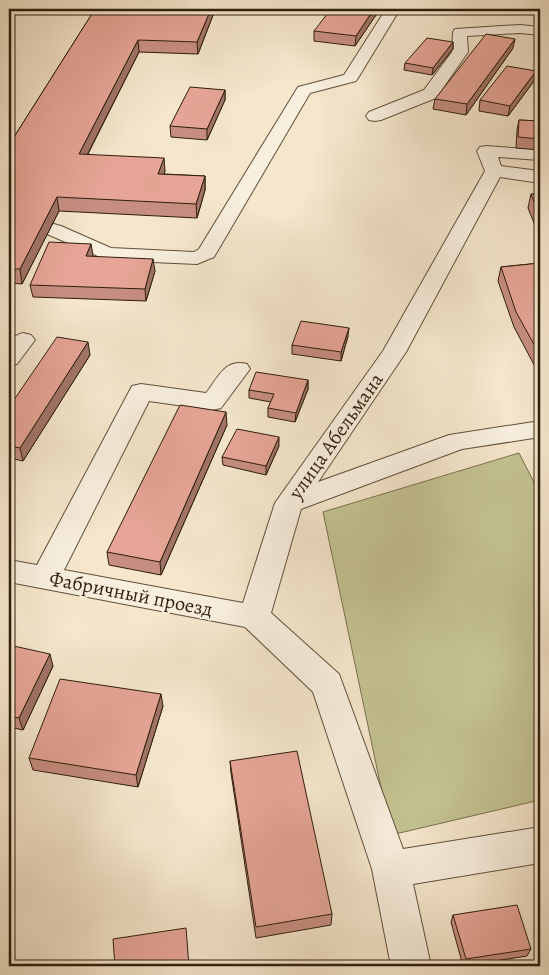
<svg xmlns="http://www.w3.org/2000/svg" width="549" height="975" font-family="Alegreya,serif">
	<style>
		.green { fill: #c4c292; stroke: #79704e }
		.lines { fill: none; stroke-linecap: round; stroke-linejoin: round }
		.minor-casing { stroke: #60503b; stroke-width: 2 }
		.minor { fill: #f8efde; fill-rule: evenodd }
		.wall { fill: #c68e81; stroke: #2e1e0b }
		.shaded-wall { fill: #a17469; stroke: #2e1e0b }
		.building { fill: #e6a596; stroke: #2e1e0b }
		.labels { text-anchor: middle; dominant-baseline: central; stroke-width: 4; stroke-linejoin: round; paint-order: stroke }
		.street-label { font-size: 20px; fill: #2e1e0b; stroke: #f8efde }
	</style>
	<rect width="100%" height="100%" fill="#f5e6cc"/>
	<filter id="stains"><feTurbulence type="fractalNoise" baseFrequency=".004" numOctaves="4"/><feColorMatrix values="0 0 0 0 .2 0 0 0 0 .09 0 0 0 0 .02 0 0 0 .5 -.17"/></filter>
	<radialGradient id="worn" r=".72"><stop offset=".6" stop-color="#630" stop-opacity="0"/><stop offset="1" stop-color="#630" stop-opacity=".3"/></radialGradient>
	<!-- green -->
	<polygon class="green" points="519,453 540,494 540,800 391,835 323,512"/>
	<g class="lines">
		<defs>
			<g id="minor">
				<polygon points="386,9 400,9 358,78 356,81 310,93 214,257 197,264 107,260 47,234 44,230 47,226 54,224 61,226 111,248 194,252 199,249 298,87 344,75"/>
				<polygon points="520,25 540,27 540,35 520,33 467,36 468,52 436,98 381,120 375,121 369,120 366,116 369,112 424,90 452,52 453,32 455,29"/>
				<path d="M486 146 540 150V160L498 157 501 166 540 171V183L500 177 406 352 318 482 449 435 540 421V437L462 449 301 509 271 613 339 674 403 849 540 827V863L413 884 431 966H391L372 869 313 692 245 627 9 582V560L37 565 132 386 141 384 206 393C218 378 225 358 247 364L250 369 221 408 212 410 149 401 64 570 243 603 275 503 383 351 485 171 477 151 480 147Z"/>
				<path d="M23 333 31 335 35 340 17 364 9 366C9 351 5 338 23 333Z"/>
			</g>
		</defs>
		<!-- minor casing -->
		<use href="#minor" class="minor-casing"/>
		<!-- minor -->
		<use href="#minor" class="minor"/>
	</g>
	<!-- wall -->
	<g class="wall">
		<polygon points="95,9 215,10 198,54 139,52 88,154 165,171 164,174 205,176 205,190 197,218 59,211 22,284 9,283 9,145"/>
		<polygon points="380,9 355,46 314,41 314,31"/>
		<polygon points="453,42 453,49 432,75 404,70 405,63"/>
		<polygon points="513,48 466,115 433,109 435,99"/>
		<polygon points="534,81 508,116 479,111 480,100"/>
		<polygon points="225,90 225,100 207,140 171,137 170,126"/>
		<polygon points="519,120 540,121 540,150 516,148 517,130"/>
		<polygon points="531,194 540,194 540,238 528,208"/>
		<polygon points="91,244 92,256 155,271 146,301 33,297 30,285"/>
		<polygon points="540,263 540,376 514,327 498,281 501,267"/>
		<polygon points="348,336 341,361 292,354 292,345"/>
		<polygon points="90,355 23,461 9,458 9,407"/>
		<polygon points="308,380 308,389 295,422 268,417 268,408 271,402 249,398 249,390"/>
		<polygon points="227,425 161,575 109,565 107,552"/>
		<polygon points="279,446 266,475 223,465 222,457"/>
		<polygon points="9,645 53,666 23,730 9,727"/>
		<polygon points="163,706 138,787 33,770 29,758"/>
		<polygon points="230,761 332,914 331,925 256,938 231,773"/>
		<polygon points="453,915 531,949 527,956 463,966 451,922"/>
	</g>
	<!-- shaded-wall -->
	<g class="shaded-wall">
		<polygon points="211,9 215,9 215,10 198,54 197,42"/>
		<polygon points="374,9 380,9 355,46 356,36"/>
		<polygon points="515,39 513,48 466,115 467,104"/>
		<polygon points="138,40 139,52 81,167 79,154"/>
		<polygon points="453,42 453,49 432,75 433,68"/>
		<polygon points="536,71 534,81 508,116 510,106"/>
		<polygon points="225,90 225,100 207,140 207,129"/>
		<polygon points="164,158 165,171 159,187 158,174"/>
		<polygon points="205,176 205,190 197,218 196,204"/>
		<polygon points="57,197 59,211 22,284 20,269"/>
		<polygon points="91,244 93,255 88,268 86,256"/>
		<polygon points="153,259 155,271 146,301 145,289"/>
		<polygon points="349,328 348,336 341,361 341,352"/>
		<polygon points="88,342 90,355 23,461 20,448"/>
		<polygon points="308,380 308,389 295,422 296,413"/>
		<polygon points="226,412 227,425 161,575 160,562"/>
		<polygon points="279,437 279,446 266,475 266,466"/>
		<polygon points="50,654 53,666 23,730 19,718"/>
		<polygon points="161,694 163,706 138,787 136,775"/>
	</g>
	<!-- building -->
	<g class="building">
		<polygon points="95,9 211,9 197,42 138,40 79,154 164,158 158,174 205,176 196,204 57,197 20,269 9,269 9,145"/>
		<polygon points="331,9 374,9 356,36 314,31"/>
		<polygon points="486,34 515,39 467,104 435,99"/>
		<polygon points="427,38 453,42 433,68 405,63"/>
		<polygon points="507,66 536,71 510,106 480,100"/>
		<polygon points="190,87 225,90 207,129 170,126"/>
		<polygon points="519,120 540,121 540,139 518,137"/>
		<polygon points="531,194 540,194 540,217"/>
		<polygon points="49,242 91,244 86,256 153,259 145,289 30,285"/>
		<polygon points="540,263 540,355 516,312 501,267"/>
		<polygon points="301,321 349,328 341,352 292,345"/>
		<polygon points="57,337 88,342 20,448 9,446 9,407"/>
		<polygon points="256,372 308,380 296,413 268,408 274,394 249,390"/>
		<polygon points="180,405 226,412 160,562 107,552"/>
		<polygon points="237,429 279,437 266,466 222,457"/>
		<polygon points="9,645 50,654 19,718 9,716"/>
		<polygon points="60,679 161,694 136,775 29,758"/>
		<polygon points="297,751 332,914 256,927 230,761"/>
		<polygon points="517,905 531,949 466,959 453,915"/>
		<polygon points="186,928 189,966 115,966 113,939"/>
	</g>
	<g class="labels">
		<!-- street labels -->
		<g class="street-label">
			<text transform="translate(336 436) rotate(-55)">улица Абельмана</text>
			<text transform="translate(131 594) rotate(11)">Фабричный проезд</text>
		</g>
	</g>
	<!-- margin -->
	<rect width="549" height="975" fill="none" stroke="#f5e6cc" stroke-width="30"/>
	<rect x="10" y="10" width="529" height="955" fill="none" stroke="#2e1e0b" stroke-width="2.5"/>
	<rect x="15" y="15" width="519" height="945" fill="none" stroke="#2e1e0b"/>
	<rect width="100%" height="100%" filter="url(#stains)"/>
	<rect width="100%" height="100%" fill="url(#worn)"/>
</svg>
